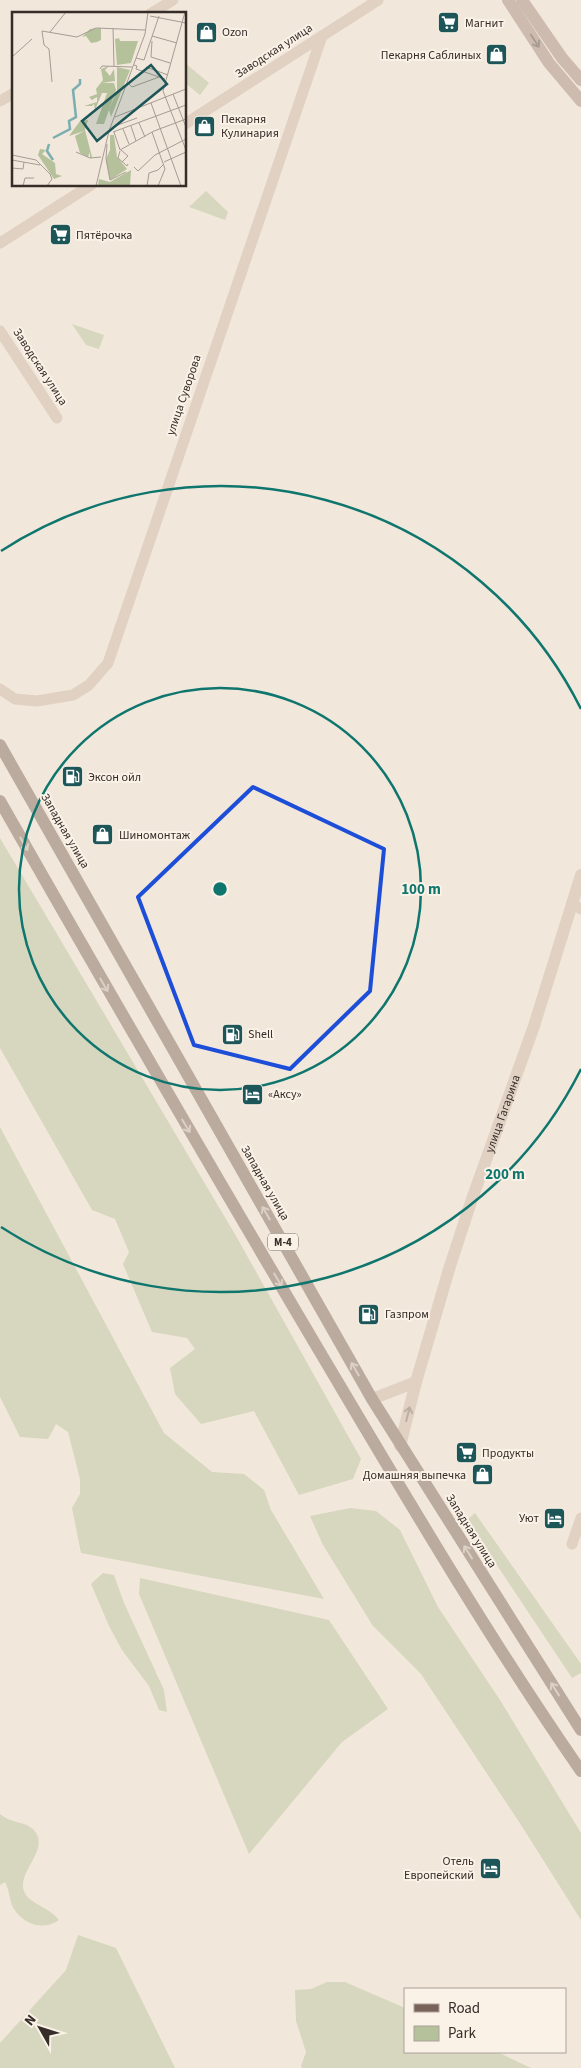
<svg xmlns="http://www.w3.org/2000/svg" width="581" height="2068" font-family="'Source Sans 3',sans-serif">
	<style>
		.green { fill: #b5c19b }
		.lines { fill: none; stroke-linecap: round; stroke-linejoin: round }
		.minor { stroke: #cab6a7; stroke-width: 11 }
		.tertiary { stroke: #cab6a7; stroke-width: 12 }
		.secondary { stroke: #9e8578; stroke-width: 12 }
		.primary { stroke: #796358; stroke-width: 12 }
		.oneway { stroke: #50423c }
		.oneway2 { stroke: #c0b1a7 }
		.oneway3 { stroke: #796a61 }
		.marked { fill: none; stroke: #1d4ed8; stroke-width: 4; stroke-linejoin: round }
		.ring { fill: none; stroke: #0f766e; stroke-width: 2.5 }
		.labels { text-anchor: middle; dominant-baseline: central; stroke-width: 4; stroke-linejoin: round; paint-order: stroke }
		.shield { fill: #faf1e7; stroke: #716761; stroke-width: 1 }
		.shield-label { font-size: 11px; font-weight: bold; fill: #362c28 }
		.poi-label { font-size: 12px; fill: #362c28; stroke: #faf1e7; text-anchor: start }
		.street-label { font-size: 12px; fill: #362c28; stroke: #faf1e7 }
		.inset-river { fill: none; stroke: #7aaeaf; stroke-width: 2.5 }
		.inset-road { fill: none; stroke: #a79c93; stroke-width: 1 }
		.view { fill: #1d5658; fill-opacity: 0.15; stroke: #1d5658; stroke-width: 2.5 }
		.inset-edge { fill: none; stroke: #362c28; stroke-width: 2.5 }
		.centre { fill: #0f766e; stroke: #faf1e7; stroke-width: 2.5 }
		.ring-label { font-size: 15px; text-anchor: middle; font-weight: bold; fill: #0f766e; stroke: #faf1e7; stroke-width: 4; stroke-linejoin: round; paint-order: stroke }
	</style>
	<rect width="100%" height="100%" fill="#f2e7db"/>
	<!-- green -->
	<g class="green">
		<polygon points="185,63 209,83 200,95 185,83"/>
		<polygon points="206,191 228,212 225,220 189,207"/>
		<polygon points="72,324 104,335 99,349 86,345"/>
		<polygon points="0,838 236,1236 361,1459 353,1479 299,1495 254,1411 201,1424 175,1394 170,1368 195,1349 187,1338 152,1332 123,1264 129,1252 115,1219 92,1210 0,1048"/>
		<polygon points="0,1127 164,1433 212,1472 244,1474 264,1490 271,1510 324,1599 81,1553 72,1508 80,1494 80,1479 68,1432 56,1424 48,1439 20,1437 0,1397"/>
		<polygon points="350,1508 376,1511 400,1530 438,1607 500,1700 581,1833 581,1920 523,1828 421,1674 373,1626 323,1545 310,1516"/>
		<polygon points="475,1513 581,1664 581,1673 572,1678 467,1520"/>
		<polygon points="103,1573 114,1575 124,1603 164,1690 167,1712 159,1710 149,1686 122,1650 109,1626 91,1584"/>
		<polygon points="140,1578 329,1620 388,1709 342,1742 249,1854 139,1594"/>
		<path d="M0 1814C12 1824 25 1821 34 1830 52 1851 12 1874 26 1895 32 1904 50 1908 59 1920 44 1931 24 1925 14 1909 9 1901 10 1891 5 1882L0 1885Z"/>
		<polygon points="78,1935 116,1948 175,2068 0,2068 0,2043 66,1970"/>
		<polygon points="327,1982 345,1982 405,2008 405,2052 497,2052 531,2068 302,2068 301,2066 306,2052 296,2021 295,1990 311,1989"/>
	</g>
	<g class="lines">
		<!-- minor -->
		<g class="minor">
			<polyline points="150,14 173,0"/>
			<polyline points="0,101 14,93"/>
			<polyline points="185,124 378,0"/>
			<polyline points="0,243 91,185"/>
			<polyline points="0,331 57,418"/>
			<polyline points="0,689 15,699 37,701 73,695 89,685 108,663 322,36"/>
			<polyline points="572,904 581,909"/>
			<polyline points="572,1544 581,1518"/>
		</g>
		<!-- tertiary -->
		<g class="tertiary">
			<polyline points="372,1399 416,1382"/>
			<path id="s1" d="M400 1446 416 1382 450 1266 472 1199 534 1026 581 875"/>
		</g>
		<!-- secondary -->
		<g class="secondary">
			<polyline points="508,0 549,63 581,101"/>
			<polyline points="522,0 562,58 581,80"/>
		</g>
		<!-- primary -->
		<g class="primary">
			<polyline points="0,745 372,1399 581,1730"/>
			<path d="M0 801C104 984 210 1166 317 1347 402 1490 486 1634 581 1771"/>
		</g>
	</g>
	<!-- one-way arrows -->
	<defs><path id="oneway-shaft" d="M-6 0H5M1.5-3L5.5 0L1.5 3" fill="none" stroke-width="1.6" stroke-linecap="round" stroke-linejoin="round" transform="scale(1.25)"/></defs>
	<use class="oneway" href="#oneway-shaft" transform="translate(535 41) rotate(57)"/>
	<g class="oneway2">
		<use href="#oneway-shaft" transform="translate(24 844) rotate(60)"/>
		<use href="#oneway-shaft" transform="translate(104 985) rotate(60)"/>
		<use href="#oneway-shaft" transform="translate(186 1126) rotate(59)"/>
		<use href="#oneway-shaft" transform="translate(266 1213) rotate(-120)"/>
		<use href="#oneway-shaft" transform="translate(278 1280) rotate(59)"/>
		<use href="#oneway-shaft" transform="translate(355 1369) rotate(-120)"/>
		<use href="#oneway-shaft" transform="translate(468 1552) rotate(-122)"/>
		<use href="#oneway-shaft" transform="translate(555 1689) rotate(-122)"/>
	</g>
	<use class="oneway3" href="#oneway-shaft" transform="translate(408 1414) rotate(-76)"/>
	<!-- marked area -->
	<path d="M0 0H581V2068H0ZM253 787 384 849 370 991 290 1069 194 1045 138 897Z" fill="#f2e7db" fill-opacity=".55" fill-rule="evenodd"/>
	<path class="marked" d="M253 787 384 849 370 991 290 1069 194 1045 138 897Z"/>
	<!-- distance rings -->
	<g class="ring">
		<circle cx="220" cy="889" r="201"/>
		<path d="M581 1069A403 403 0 0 1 1 1227M1 551A403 403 0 0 1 581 709"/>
	</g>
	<!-- icons -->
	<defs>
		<symbol id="supermarket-square" viewBox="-11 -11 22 22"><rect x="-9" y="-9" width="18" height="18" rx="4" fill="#1d5658" stroke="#faf1e7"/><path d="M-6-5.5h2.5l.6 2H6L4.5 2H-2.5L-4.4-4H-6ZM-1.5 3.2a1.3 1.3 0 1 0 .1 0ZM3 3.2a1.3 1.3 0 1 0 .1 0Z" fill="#fff"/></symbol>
		<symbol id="shop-square" viewBox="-11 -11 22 22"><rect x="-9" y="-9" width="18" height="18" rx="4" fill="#1d5658" stroke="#faf1e7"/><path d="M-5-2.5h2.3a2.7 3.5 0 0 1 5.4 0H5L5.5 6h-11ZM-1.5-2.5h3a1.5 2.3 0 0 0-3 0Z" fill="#fff"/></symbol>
		<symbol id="fuel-square" viewBox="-11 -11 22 22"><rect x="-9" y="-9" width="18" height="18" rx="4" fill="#1d5658" stroke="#faf1e7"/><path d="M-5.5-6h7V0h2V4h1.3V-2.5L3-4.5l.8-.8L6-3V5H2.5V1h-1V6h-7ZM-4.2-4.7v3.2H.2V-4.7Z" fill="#fff"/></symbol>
		<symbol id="hotel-square" viewBox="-11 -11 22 22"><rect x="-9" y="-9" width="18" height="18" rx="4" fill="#1d5658" stroke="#faf1e7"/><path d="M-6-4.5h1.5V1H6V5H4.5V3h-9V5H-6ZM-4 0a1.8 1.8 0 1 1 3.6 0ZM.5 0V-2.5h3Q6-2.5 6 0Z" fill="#fff"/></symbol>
	</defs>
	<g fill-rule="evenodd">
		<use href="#supermarket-square" x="436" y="10" width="25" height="25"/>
		<use href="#shop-square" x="194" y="20" width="25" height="25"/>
		<use href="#shop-square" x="484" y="42" width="25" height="25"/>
		<use href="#shop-square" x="192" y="114" width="25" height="25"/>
		<use href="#supermarket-square" x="48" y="222" width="25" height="25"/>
		<use href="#fuel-square" x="60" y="764" width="25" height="25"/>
		<use href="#shop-square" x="90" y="822" width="25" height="25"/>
		<use href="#fuel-square" x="220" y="1022" width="25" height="25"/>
		<use href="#hotel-square" x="240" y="1082" width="25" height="25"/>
		<use href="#fuel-square" x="356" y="1302" width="25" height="25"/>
		<use href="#supermarket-square" x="454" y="1440" width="25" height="25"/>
		<use href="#shop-square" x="470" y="1462" width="25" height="25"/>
		<use href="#hotel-square" x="542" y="1506" width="25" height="25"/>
		<use href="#hotel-square" x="478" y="1856" width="25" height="25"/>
	</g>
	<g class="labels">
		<!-- shield labels -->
		<rect class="shield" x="268" y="1233.5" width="30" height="17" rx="4"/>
		<g class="shield-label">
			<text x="283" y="1242">М-4</text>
		</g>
		<!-- poi labels -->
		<g class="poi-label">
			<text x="465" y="23">Магнит</text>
			<text x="222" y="32">Ozon</text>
			<text x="481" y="55" text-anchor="end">Пекарня Саблиных</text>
			<text x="221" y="119">Пекарня<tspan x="221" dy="14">Кулинария</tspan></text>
			<text x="76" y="235">Пятёрочка</text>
			<text x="88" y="777">Эксон ойл</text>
			<text x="119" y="835">Шиномонтаж</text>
			<text x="248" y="1034">Shell</text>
			<text x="268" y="1094">«Аксу»</text>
			<text x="385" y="1314">Газпром</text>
			<text x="482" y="1453">Продукты</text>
			<text x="466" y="1475" text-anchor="end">Домашняя выпечка</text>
			<text x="539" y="1518" text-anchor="end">Уют</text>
			<text x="474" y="1861" text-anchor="end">Отель<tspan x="474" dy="14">Европейский</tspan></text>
		</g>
		<!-- street labels -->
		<g class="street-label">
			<text transform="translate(274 51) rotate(-33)">Заводская улица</text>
			<text transform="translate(40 367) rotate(57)">Заводская улица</text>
			<text transform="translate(184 395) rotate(-71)">улица Суворова</text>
			<text transform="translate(65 831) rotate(60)">Западная улица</text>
			<text stroke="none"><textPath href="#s1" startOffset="348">улица Гагарина</textPath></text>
			<text transform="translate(265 1183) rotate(60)">Западная улица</text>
			<text transform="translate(471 1531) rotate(58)">Западная улица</text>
		</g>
	</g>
	<!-- overview -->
	<g transform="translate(12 12)">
		<rect width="174" height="174" fill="#f2e7db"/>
		<path d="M89 16V28L85 30 79 31 74 24 70 25 78 17ZM107 26 108 29H126L119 51 105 53 103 27ZM97 54 93 58 98 64 102 57 103 69 90 71H102L104 78 92 112H84L95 81H90L83 98 82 92 80 94H72L85 90V85L80 88 77 85 85 82 84 77 91 68 89 57ZM105 55 118 58 99 105 97 98 105 78ZM76 108 73 118 80 145 78 146V140L76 145 68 141 63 124 72 119 57 124 68 109ZM98 123H102L105 145 115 157 98 168 94 147 98 138ZM28 137 34 138 30 142 43 151 44 162 50 164 42 167 26 143ZM119 158 118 174 86 173 87 167 98 170Z" fill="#b5c19b"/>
		<path class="inset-river" d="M41 126 58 117 57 109 64 105 61 78 68 72V67M37 132 35 139 41 148"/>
		<path class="inset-road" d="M173 0 151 79 174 138M138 4 174 11M101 16 102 54M38 20 54 0M140 24 165 31M140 29 139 45 158 51M0 45 20 27M124 46 132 48 147 4M122 53 125 54 124 57 153 67M134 55 156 63M88 57 90 54 120 55M40 70 37 37 32 33 30 19 65 25 84 16 133 18M116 71 120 75 147 65M161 82 174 115M139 91 169 174M103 105 174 77M127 111 133 125M103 114 125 106M119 114 124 129M111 117 117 132M101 120 174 93M102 120 108 138 142 119 174 107M140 120 153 157 146 174M95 132 94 147 98 168 114 160M109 138 116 144 110 150M108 139 106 146 115 154 116 152M64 140 78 146 89 145M0 143 24 148 38 162 40 167 35 174M0 148 28 153M152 150 174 140M122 155 126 159 143 143 174 127M0 156 11 157 12 150M11 174 13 166H22M84 174 97 119 133 22 136 0M135 174 137 161 146 158 152 152"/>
		<path class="view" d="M139 53 155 72 85 129 70 109Z"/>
		<rect width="174" height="174" class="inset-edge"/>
	</g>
	<circle cx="220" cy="889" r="8" class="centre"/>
	<g class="ring-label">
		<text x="421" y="894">100 m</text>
		<text x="505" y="1179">200 m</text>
	</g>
	<!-- legend -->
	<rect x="404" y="1988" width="162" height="65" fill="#faf1e7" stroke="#aca29b"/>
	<rect x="414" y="2004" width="25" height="8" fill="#796358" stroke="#aca29b"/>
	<text x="448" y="2013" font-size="15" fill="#362c28">Road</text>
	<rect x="414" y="2026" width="25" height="15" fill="#b5c19b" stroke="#aca29b"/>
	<text x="448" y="2038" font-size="15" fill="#362c28">Park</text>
	<!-- north arrow -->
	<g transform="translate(40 2028) rotate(309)" stroke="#faf1e7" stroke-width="4" paint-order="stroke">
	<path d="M0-4L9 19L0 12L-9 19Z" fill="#362c28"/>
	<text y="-8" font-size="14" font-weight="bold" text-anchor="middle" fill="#362c28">N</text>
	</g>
</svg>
